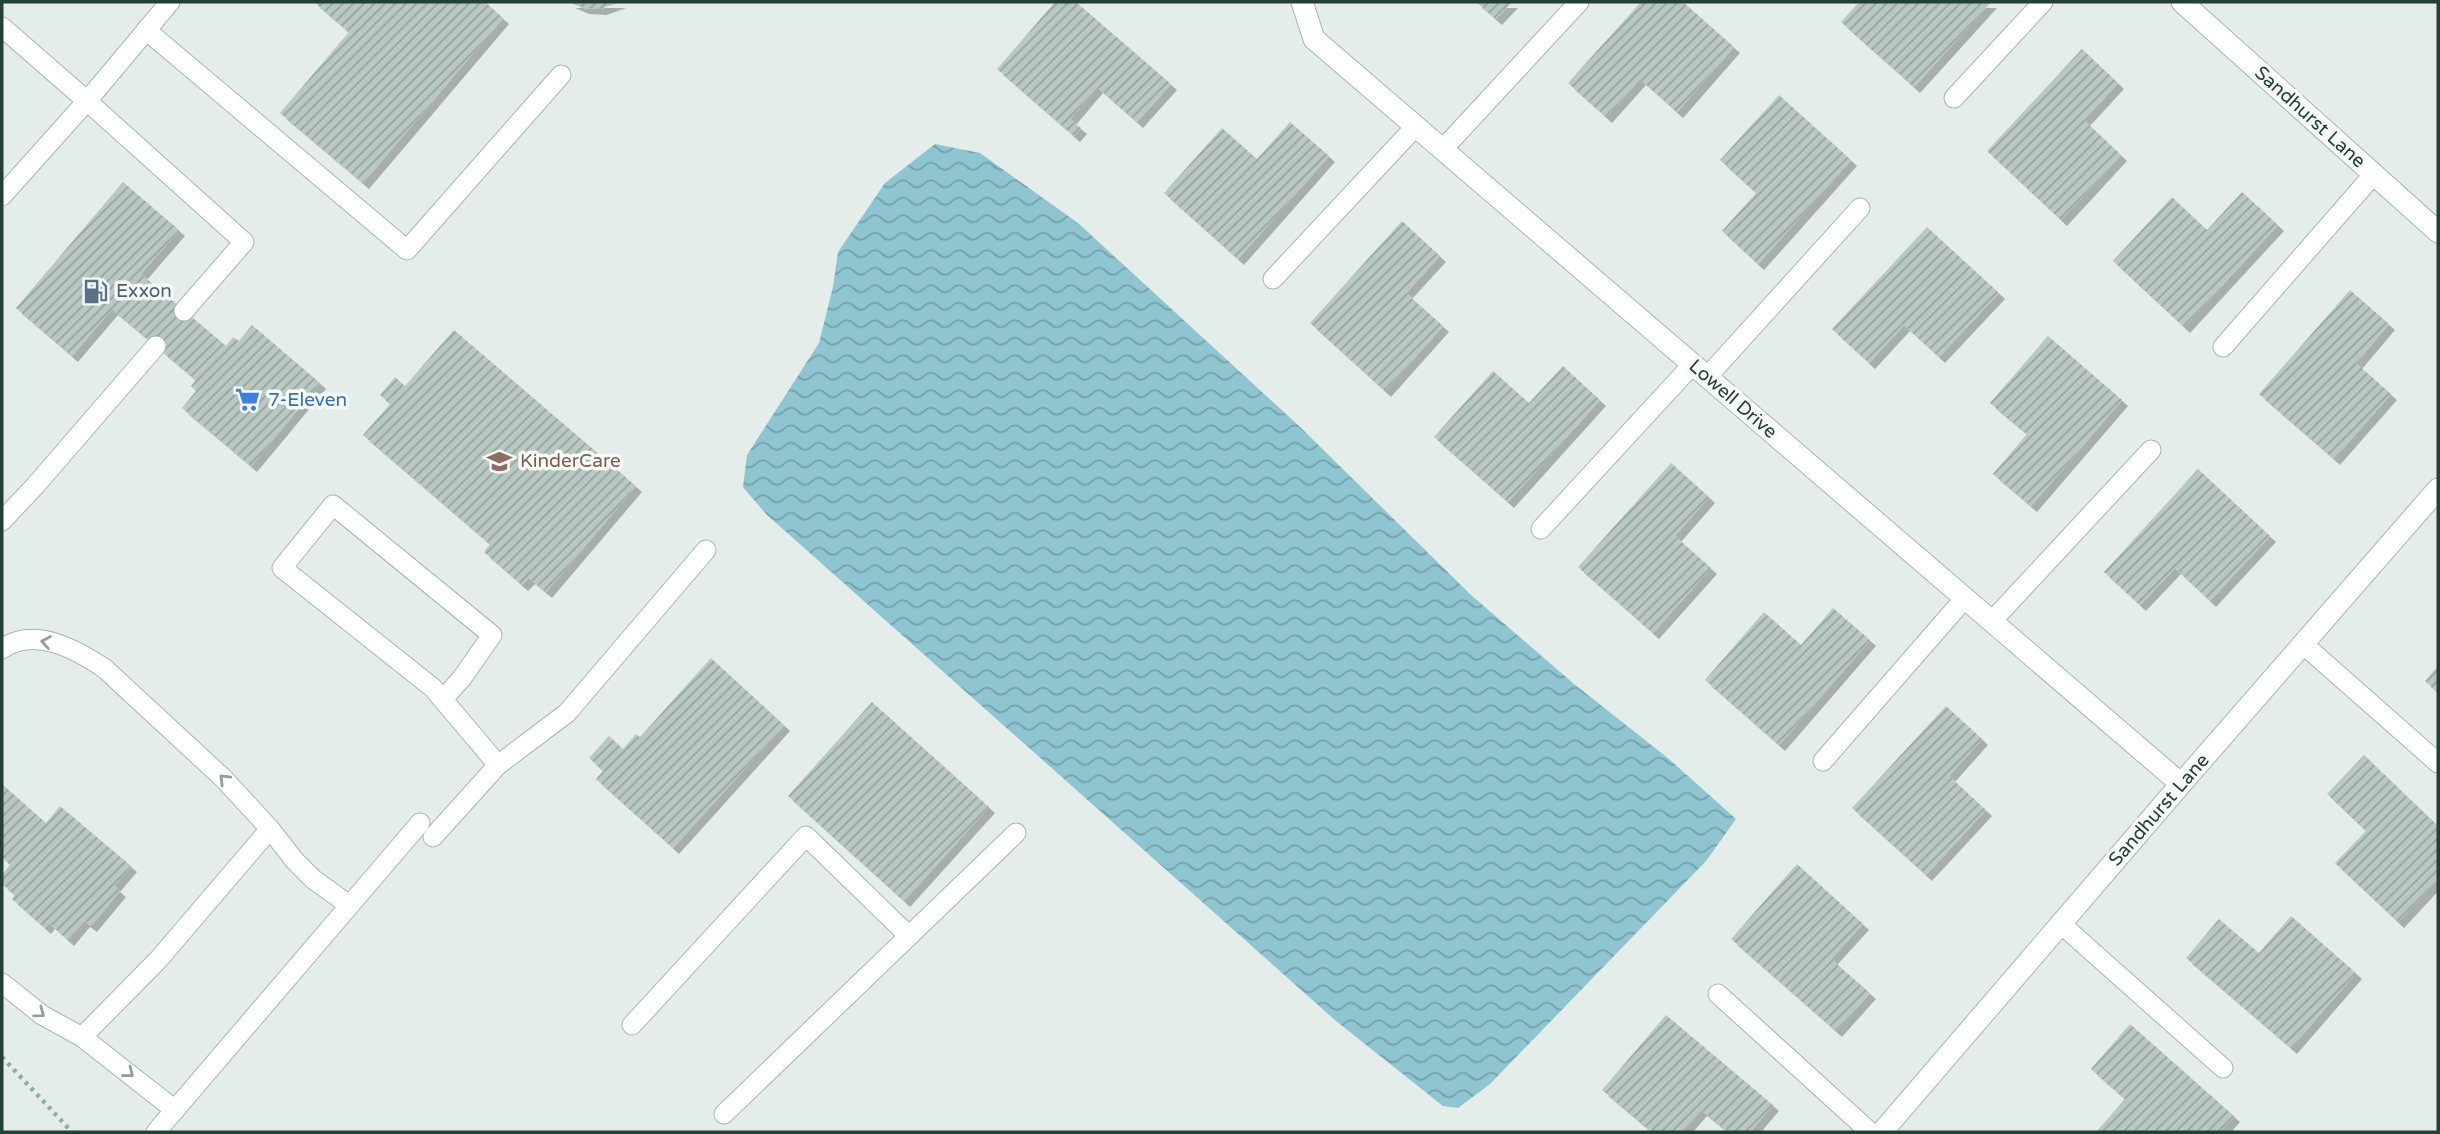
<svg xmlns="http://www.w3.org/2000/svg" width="2440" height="1134" font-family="'Varela Round',sans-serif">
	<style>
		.water { fill: url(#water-waves) }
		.building { fill: url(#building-hatch); filter: url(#shadow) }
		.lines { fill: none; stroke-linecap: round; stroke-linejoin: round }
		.lane-casing { stroke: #a7b5b0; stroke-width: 21 }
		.street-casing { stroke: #a7b5b0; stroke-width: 23 }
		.path { stroke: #86b0a3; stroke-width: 4.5; stroke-dasharray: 3.5 5; stroke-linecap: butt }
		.lane { stroke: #fff; stroke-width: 19 }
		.street { stroke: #fff; stroke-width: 21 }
		.oneway { stroke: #929f9c }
		.labels { text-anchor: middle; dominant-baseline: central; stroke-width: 7; stroke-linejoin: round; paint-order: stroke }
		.street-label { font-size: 19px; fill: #243f38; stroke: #f5faf7 }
		.service-label { font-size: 19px; fill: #4e5e75; stroke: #f5faf7; text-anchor: start }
		.shop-label { font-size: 19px; fill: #366cbe; stroke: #f5faf7; text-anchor: start }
		.education-label { font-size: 19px; fill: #785e54; stroke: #f5faf7; text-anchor: start }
	</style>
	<defs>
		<pattern id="water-waves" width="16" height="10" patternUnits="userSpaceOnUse" patternTransform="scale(1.75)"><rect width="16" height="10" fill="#8ec5d0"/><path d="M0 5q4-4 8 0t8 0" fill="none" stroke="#74a1aa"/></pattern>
		<pattern id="building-hatch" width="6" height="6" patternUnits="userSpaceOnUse" patternTransform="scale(1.75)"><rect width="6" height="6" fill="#b9c8c2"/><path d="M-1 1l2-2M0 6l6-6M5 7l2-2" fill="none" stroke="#96a49f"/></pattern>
		<filter id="shadow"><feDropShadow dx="6" dy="6" stdDeviation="0" flood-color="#0004"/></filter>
	</defs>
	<rect width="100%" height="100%" fill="#e4ede9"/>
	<!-- water -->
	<polygon class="water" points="935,144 980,153 1078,223 1298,425 1471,595 1574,684 1669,759 1736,819 1706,861 1490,1084 1458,1108 1443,1106 1336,1021 766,514 743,487 747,455 819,343 833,287 838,252 885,183"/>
	<!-- building -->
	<g class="building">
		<polygon points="314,2 485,2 503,18 363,183 280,113 349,32"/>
		<polygon points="569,2 620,2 601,9 583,8"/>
		<polygon points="1055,2 1076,2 1171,84 1137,122 1097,87 1070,119 1081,128 1074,136 997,69"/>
		<polygon points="1476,2 1512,2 1496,19"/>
		<polygon points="1641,2 1683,2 1734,47 1677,112 1640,79 1606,117 1568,83"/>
		<polygon points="1859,2 1991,2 1914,87 1841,22"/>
		<polygon points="2082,49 2118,83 2084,120 2121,155 2061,220 1987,151"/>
		<polygon points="1779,95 1851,160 1758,264 1722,231 1756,193 1720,160"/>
		<polygon points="1290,122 1329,156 1238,259 1164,193 1222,128 1257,159"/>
		<polygon points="123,182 179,230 141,274 226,346 233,337 239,341 252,325 320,383 251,466 182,408 196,391 191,386 196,380 112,309 72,356 16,308"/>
		<polygon points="2242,192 2278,225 2184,327 2113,261 2172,197 2207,230"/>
		<polygon points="1402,221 1440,256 1406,293 1443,326 1385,391 1310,323"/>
		<polygon points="1927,227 1999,293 1939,357 1904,325 1869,363 1832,329"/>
		<polygon points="2350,290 2389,324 2356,363 2391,394 2334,459 2259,394"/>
		<polygon points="454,330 636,486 546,592 529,578 522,585 484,552 490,544 363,435 390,404 380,395 395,377 405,386"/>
		<polygon points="2048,336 2122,400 2031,506 1993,474 2027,434 1990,403"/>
		<polygon points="1563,366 1600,400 1508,502 1434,437 1493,371 1529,403"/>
		<polygon points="1671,463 1709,497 1675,536 1711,568 1653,633 1578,567"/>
		<polygon points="2198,469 2270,536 2210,601 2175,568 2140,605 2104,572"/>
		<polygon points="1833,608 1870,640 1779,745 1705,680 1764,612 1801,645"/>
		<polygon points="711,658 784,725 673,848 596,779 603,771 589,758 609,736 623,749 636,734 640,737"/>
		<polygon points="2438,666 2438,693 2425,681"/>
		<polygon points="872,702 989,807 904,901 788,796"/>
		<polygon points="1946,706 1982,739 1949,776 1986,810 1926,875 1852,808"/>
		<polygon points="2364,755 2438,826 2438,879 2398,922 2335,863 2366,831 2327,794"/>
		<polygon points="2,784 46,823 60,806 131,866 114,886 120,891 91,926 84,921 68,940 49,923 45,928 12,899 15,895 2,884 2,875 10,865 2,857"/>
		<polygon points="1797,864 1863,924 1831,959 1870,993 1836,1031 1731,939"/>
		<polygon points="2291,916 2356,973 2291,1048 2186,958 2219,919 2259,953"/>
		<polygon points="1666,1015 1773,1105 1750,1132 1728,1132 1701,1110 1682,1132 1652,1132 1602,1090"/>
		<polygon points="2130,1024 2234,1116 2220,1132 2096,1132 2125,1099 2091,1069"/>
	</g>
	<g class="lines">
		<defs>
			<g id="lane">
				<polyline points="2,27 87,101 170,2"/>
				<polyline points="146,30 407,250 561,75"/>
				<polyline points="1954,98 2043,2"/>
				<polyline points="1443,149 1579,2"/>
				<polyline points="2,196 87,101 244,242 184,311"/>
				<polyline points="1273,279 1416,126"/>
				<polyline points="2223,347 2374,174"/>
				<polyline points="1707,377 1860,208"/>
				<polyline points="2,521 35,486 156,346"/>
				<polyline points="1541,529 1693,364"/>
				<polyline points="1992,621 2151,450"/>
				<polyline points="2303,644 2438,763"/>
				<path d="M2 649C34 626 75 649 104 668L223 778 270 829 295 861 313 879 349 905"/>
				<polyline points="443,699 462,678 492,635 333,505 282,568 433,688 498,765"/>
				<polyline points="1823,761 1965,598"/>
				<polyline points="433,837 498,765 567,713 706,550"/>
				<polyline points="2061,924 2223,1068"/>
				<polyline points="2,983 42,1015 82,1037 175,1110"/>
				<polyline points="1718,994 1870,1132"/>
				<polyline points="632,1025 806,836 909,936"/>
				<polyline points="82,1037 158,960 270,829"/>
				<polyline points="724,1114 1016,833"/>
				<polyline points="156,1132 420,823"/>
			</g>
			<g id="street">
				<polyline points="1302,2 1314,39 2181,784"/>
				<polyline points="2182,2 2438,232"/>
				<polyline points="1882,1132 2181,784 2438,489"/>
			</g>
		</defs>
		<!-- lane casing -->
		<use href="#lane" class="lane-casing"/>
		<!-- street casing -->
		<use href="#street" class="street-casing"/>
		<!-- path -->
		<polyline class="path" points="2,1057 72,1132"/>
		<!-- lane -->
		<use href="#lane" class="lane"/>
		<!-- street -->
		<use href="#street" class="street"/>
	</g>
	<!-- one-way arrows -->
	<defs><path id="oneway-chevron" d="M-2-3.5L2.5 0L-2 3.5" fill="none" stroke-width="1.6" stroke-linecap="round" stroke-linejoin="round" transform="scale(1.75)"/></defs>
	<g class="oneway">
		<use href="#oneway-chevron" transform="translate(46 642) rotate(-170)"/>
		<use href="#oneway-chevron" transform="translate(224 779) rotate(-135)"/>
		<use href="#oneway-chevron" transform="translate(40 1013) rotate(36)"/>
		<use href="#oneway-chevron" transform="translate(129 1073) rotate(38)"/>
	</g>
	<!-- icons -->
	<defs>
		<symbol id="fuel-bare" viewBox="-9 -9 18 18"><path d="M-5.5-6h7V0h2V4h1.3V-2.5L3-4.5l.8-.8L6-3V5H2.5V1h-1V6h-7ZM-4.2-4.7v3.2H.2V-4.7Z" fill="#5c6f8a" stroke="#f5faf7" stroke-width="2.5" paint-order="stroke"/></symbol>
		<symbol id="supermarket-bare" viewBox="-9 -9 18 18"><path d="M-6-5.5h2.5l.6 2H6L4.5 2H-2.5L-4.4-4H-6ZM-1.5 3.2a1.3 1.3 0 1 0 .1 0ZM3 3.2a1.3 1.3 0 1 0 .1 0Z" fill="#3f7fe0" stroke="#f5faf7" stroke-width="2.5" paint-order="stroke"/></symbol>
		<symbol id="school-bare" viewBox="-9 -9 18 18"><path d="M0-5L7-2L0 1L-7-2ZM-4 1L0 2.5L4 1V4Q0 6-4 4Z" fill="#8d6e63" stroke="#f5faf7" stroke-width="2.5" paint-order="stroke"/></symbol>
	</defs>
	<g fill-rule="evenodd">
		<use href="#fuel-bare" x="78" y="274" width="35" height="35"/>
		<use href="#supermarket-bare" x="230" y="382" width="35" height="35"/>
		<use href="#school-bare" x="482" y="444" width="35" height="35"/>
	</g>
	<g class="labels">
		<!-- street labels -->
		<g class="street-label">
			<text transform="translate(2310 117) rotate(42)">Sandhurst Lane</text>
			<text transform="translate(1733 399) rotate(41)">Lowell Drive</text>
			<text transform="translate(2159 810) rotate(-49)">Sandhurst Lane</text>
		</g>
		<!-- service labels -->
		<g class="service-label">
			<text x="116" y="291">Exxon</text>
		</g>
		<!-- shop labels -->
		<g class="shop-label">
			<text x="268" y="400">7-Eleven</text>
		</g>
		<!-- education labels -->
		<g class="education-label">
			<text x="520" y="461">KinderCare</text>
		</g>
	</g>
	<!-- border -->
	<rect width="2440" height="1134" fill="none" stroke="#243f38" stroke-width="7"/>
</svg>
